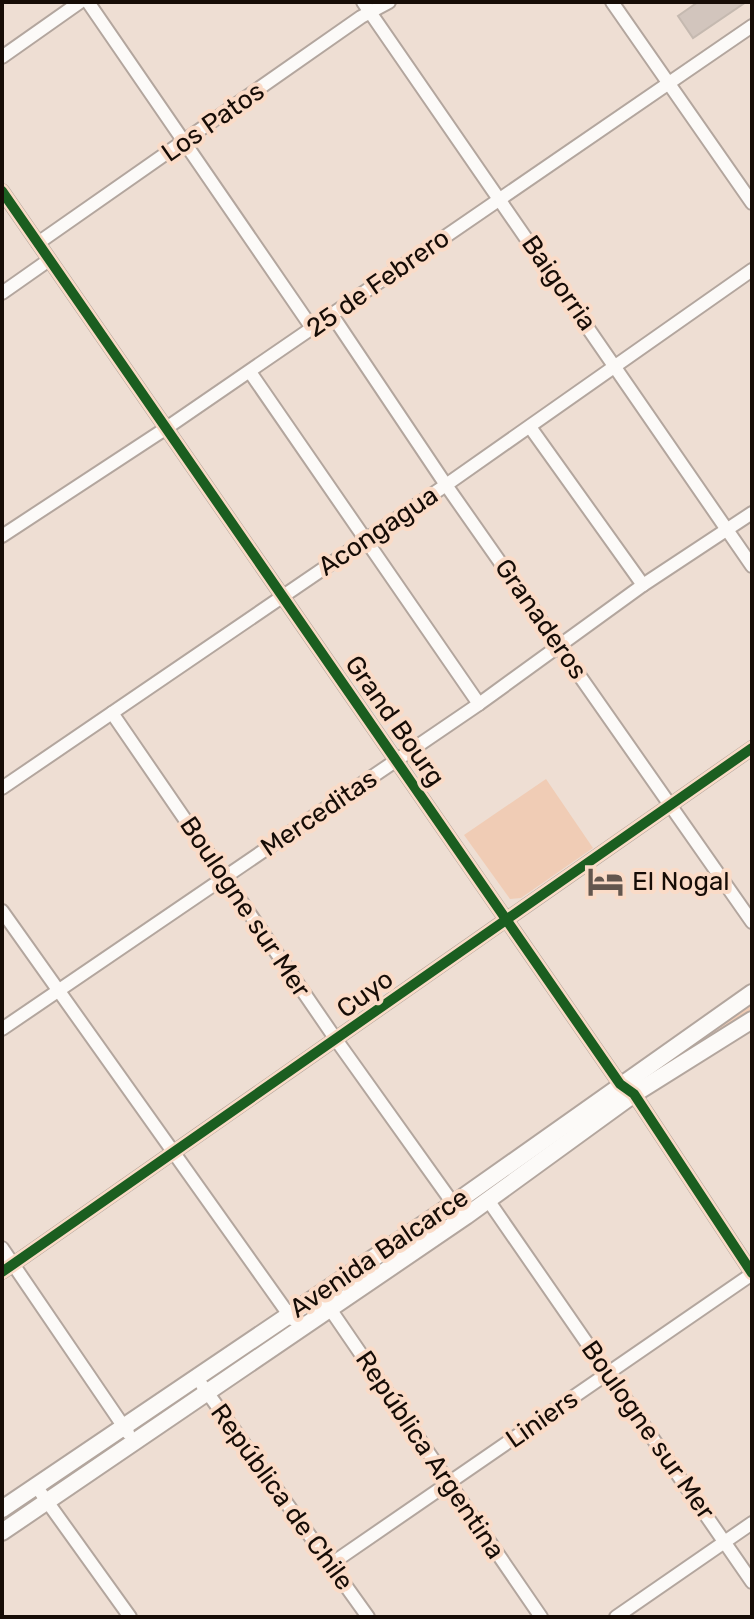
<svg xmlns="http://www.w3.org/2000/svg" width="754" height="1619" font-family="Rubik,sans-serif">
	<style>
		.green { fill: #f0ccb5 }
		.building { fill: #d2c5bd; stroke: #c5b9b0; stroke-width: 2 }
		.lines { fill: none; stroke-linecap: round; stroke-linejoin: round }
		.minor-casing { stroke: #b3a69e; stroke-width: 16 }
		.secondary-casing { stroke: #b3a69e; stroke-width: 20 }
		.minor { stroke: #fcfaf8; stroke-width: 12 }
		.secondary { stroke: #fcfaf8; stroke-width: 16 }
		.cycleway-casing { stroke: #fadbc7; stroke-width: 15 }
		.cycleway { stroke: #1b5e20; stroke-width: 10 }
		.labels { text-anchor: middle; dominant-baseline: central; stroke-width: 8; stroke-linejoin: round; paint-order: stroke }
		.street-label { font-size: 26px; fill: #160c06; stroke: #fadbc7 }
		.poi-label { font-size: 26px; fill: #160c06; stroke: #fadbc7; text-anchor: start }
	</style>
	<rect width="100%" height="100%" fill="#eeded3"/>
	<!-- green -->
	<g class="green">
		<polygon points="546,779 593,848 521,898 510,899 464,835"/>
		<polygon points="752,1002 752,1015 654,1082 648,1073"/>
	</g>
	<!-- building -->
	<polygon class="building" points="698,2 746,2 693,38 678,16"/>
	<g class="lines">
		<defs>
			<g id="minor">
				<polyline points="88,2 312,328"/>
				<polyline points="363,2 752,566"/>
				<polyline points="612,2 752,203"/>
				<polyline points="2,57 80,2"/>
				<polyline points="2,191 620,1084 634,1094 752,1273"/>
				<polyline points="38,243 361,17 389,2"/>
				<polyline points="2,293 49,260"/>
				<polyline points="332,315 446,485 752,922"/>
				<polyline points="250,372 479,704"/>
				<polyline points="530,427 643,585"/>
				<polyline points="2,536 165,429 752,26"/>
				<polyline points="112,713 337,1041 457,1209"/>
				<polyline points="2,788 446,485 752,270"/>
				<polyline points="2,911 292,1319"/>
				<polyline points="2,1029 479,704 643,585 752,513"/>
				<polyline points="488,1200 752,1582"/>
				<polyline points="2,1248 128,1433"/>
				<polyline points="2,1272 752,748"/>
				<polyline points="326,1303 541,1617"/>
				<polyline points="202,1385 368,1617"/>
				<polyline points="36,1486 130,1617"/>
				<polyline points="331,1564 752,1274"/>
				<polyline points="616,1617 752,1523"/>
			</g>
			<g id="secondary">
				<polyline points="2,1509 452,1205 752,993"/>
				<polyline points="2,1532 466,1216 634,1094 752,1020"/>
			</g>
		</defs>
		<!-- minor casing -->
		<use href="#minor" class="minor-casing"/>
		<!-- secondary casing -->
		<use href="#secondary" class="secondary-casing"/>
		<!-- minor -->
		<use href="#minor" class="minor"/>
		<!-- secondary -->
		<use href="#secondary" class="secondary"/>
		<defs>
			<g id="cycleway">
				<polyline points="2,191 620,1084 634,1094 752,1273"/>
				<polyline points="2,1272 752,748"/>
			</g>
		</defs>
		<!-- cycleway casing -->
		<use href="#cycleway" class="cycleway-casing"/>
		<!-- cycleway -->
		<use href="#cycleway" class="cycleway"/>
	</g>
	<!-- icons -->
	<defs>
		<symbol id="hotel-bare" viewBox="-9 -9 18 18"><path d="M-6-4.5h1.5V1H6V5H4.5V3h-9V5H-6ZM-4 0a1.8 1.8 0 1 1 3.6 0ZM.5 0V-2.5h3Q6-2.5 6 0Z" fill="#62564e" stroke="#fadbc7" stroke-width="2.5" paint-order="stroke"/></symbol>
	</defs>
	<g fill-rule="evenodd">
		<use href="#hotel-bare" x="580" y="856" width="51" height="51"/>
	</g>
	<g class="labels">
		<!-- street labels -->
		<g class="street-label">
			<text transform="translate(213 122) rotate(-35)">Los Patos</text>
			<text transform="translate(378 283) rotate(-35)">25 de Febrero</text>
			<text transform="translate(559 283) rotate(55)">Baigorria</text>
			<text transform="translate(378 531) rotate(-34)">Acongagua</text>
			<text transform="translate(541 619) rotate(55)">Granaderos</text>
			<text transform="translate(395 721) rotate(55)">Grand Bourg</text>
			<text transform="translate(319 813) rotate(-34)">Merceditas</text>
			<text transform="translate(245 907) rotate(56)">Boulogne sur Mer</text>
			<text transform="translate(365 994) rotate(-36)">Cuyo</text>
			<text transform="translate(379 1253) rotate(-34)">Avenida Balcarce</text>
			<text transform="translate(542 1419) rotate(-35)">Liniers</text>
			<text transform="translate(648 1430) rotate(55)">Boulogne sur Mer</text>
			<text transform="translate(430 1455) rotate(56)">República Argentina</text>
			<text transform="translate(282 1497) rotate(54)">República de Chile</text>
		</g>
		<!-- poi labels -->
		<g class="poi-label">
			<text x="632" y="881">El Nogal</text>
		</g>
	</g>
	<!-- border -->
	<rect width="754" height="1619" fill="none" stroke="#160c06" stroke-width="8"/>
</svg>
